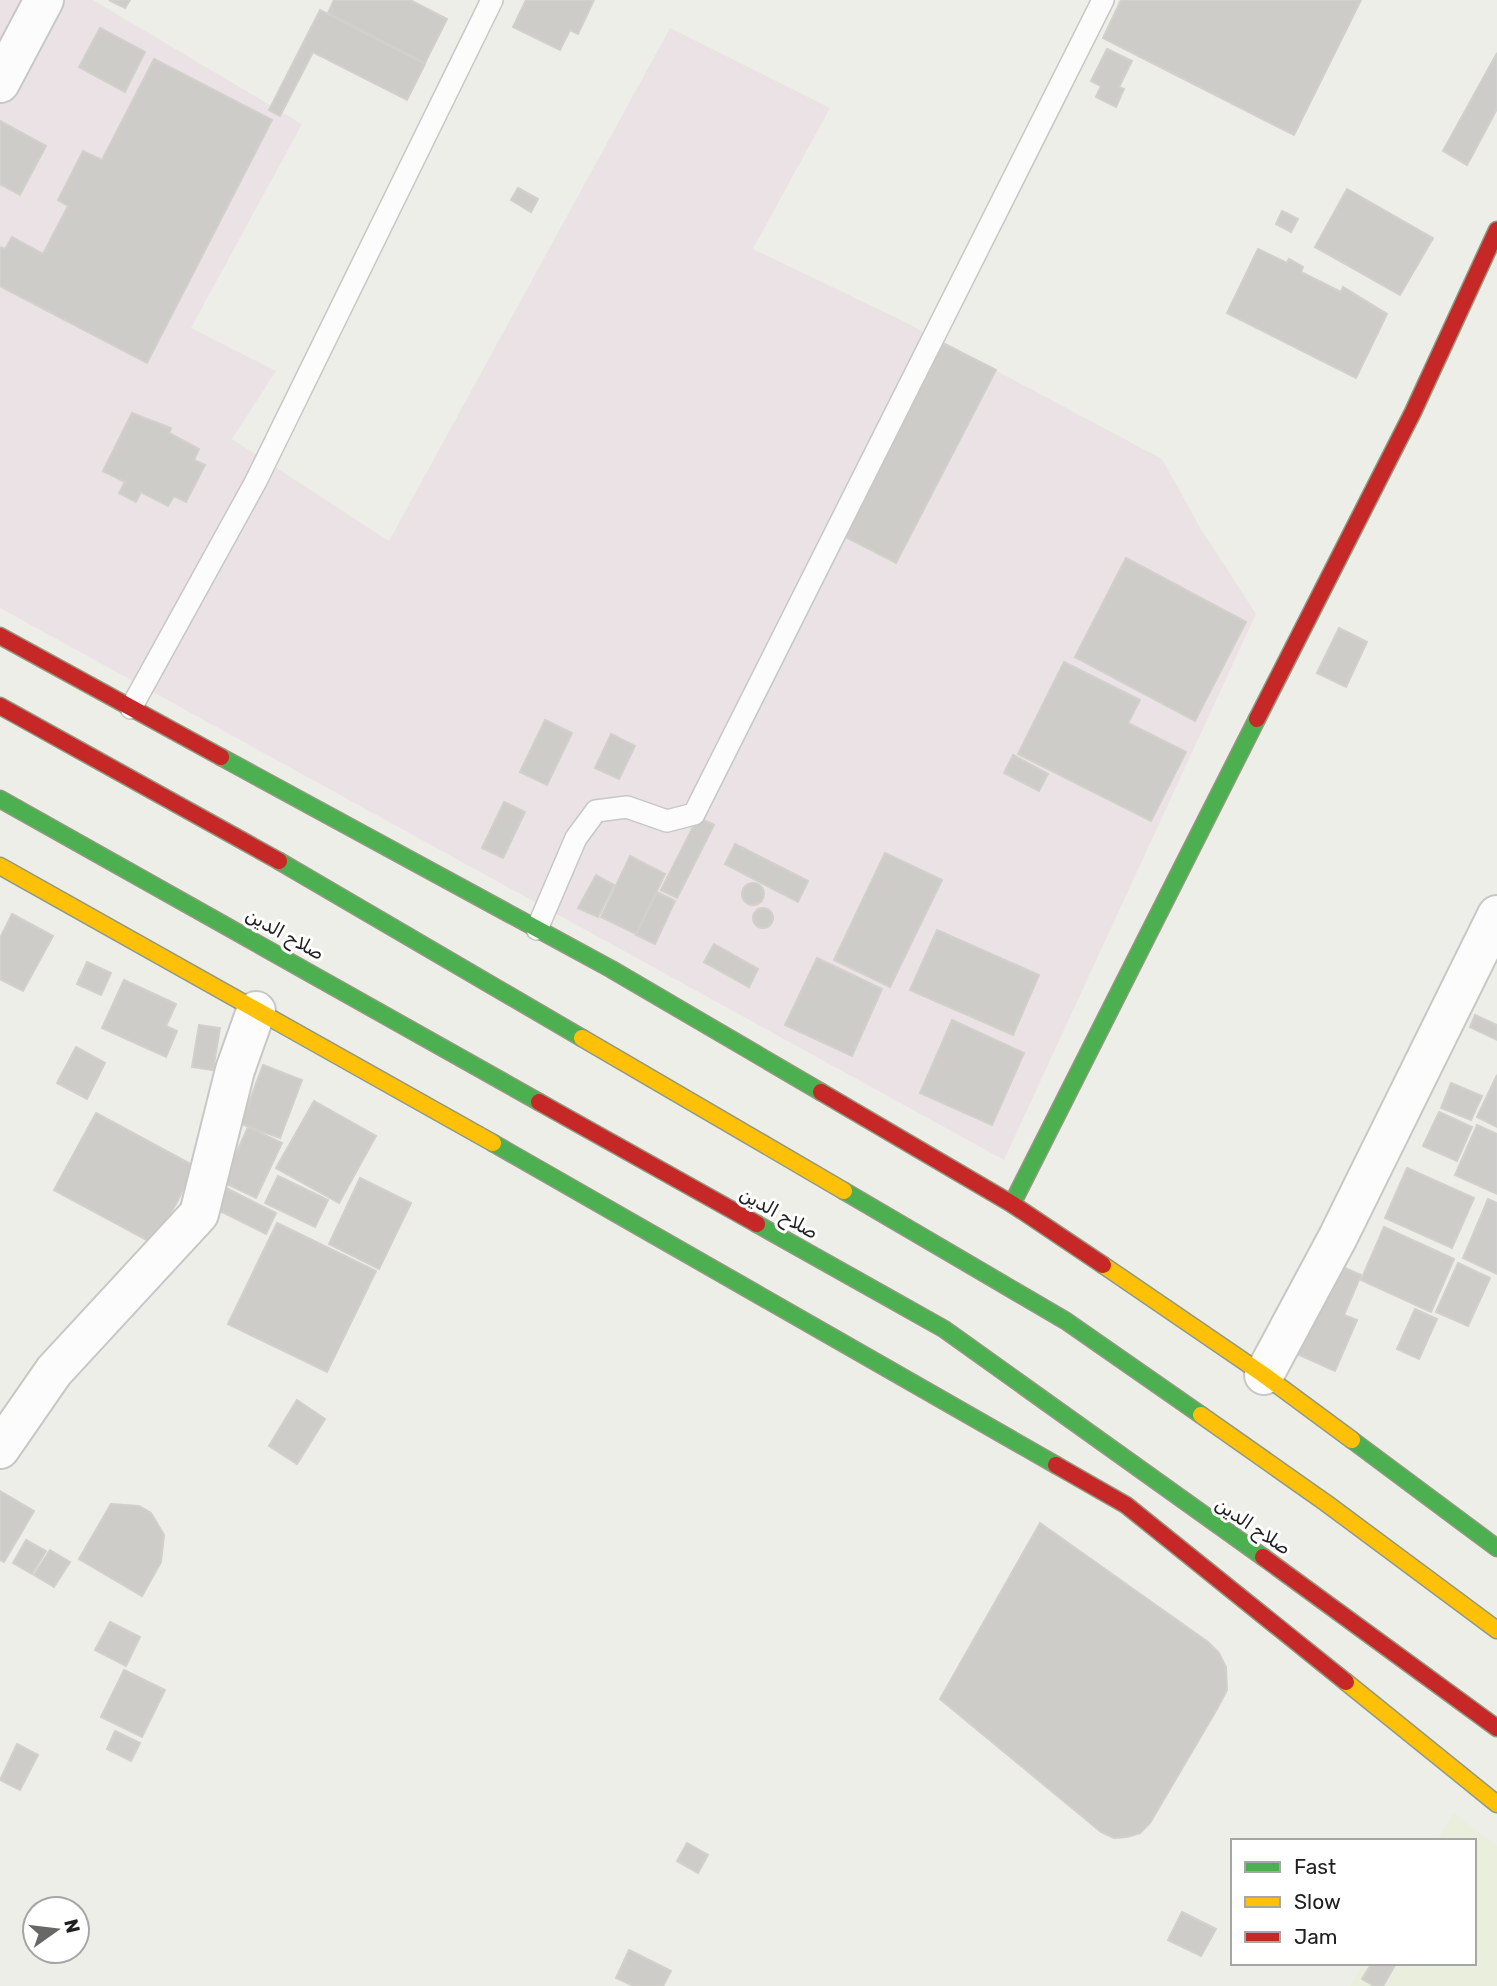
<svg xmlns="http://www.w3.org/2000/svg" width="1497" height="1986" font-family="Rubik,Vazirmatn,sans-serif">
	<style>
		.industrial { fill: #ebe2e6 }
		.farmland { fill: #eaeedd }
		.building { fill: #cdccc8; stroke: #d1d0cb; stroke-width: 2 }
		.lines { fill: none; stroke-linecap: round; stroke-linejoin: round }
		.lane-casing { stroke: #c7c7c5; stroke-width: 24 }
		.street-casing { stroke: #c7c7c5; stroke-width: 42 }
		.fast-casing { stroke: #929981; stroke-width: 19 }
		.slow-casing { stroke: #929981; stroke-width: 19 }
		.jam-casing { stroke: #929981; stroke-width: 19 }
		.lane { stroke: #fcfcfc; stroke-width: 21 }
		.street { stroke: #fcfcfc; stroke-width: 38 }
		.fast { stroke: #4caf50; stroke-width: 16 }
		.slow { stroke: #ffc107; stroke-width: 16 }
		.jam { stroke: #c62828; stroke-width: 16 }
		.labels { text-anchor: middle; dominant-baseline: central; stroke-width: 6; stroke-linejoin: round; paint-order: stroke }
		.street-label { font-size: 19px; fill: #202020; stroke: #fff }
	</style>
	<rect width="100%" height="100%" fill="#eeeee9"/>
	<!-- industrial -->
	<polygon class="industrial" points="0,0 93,0 302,124 191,328 276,371 232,439 389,541 670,28 830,108 753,249 901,320 1162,459 1201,529 1256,614 1004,1160 0,608"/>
	<!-- farmland -->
	<polygon class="farmland" points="1453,1813 1497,1846 1497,1986 1350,1986 1363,1963 1474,1963 1474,1841 1437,1841"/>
	<!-- building -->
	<g class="building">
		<polygon points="109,0 130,0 125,8"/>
		<polygon points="334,0 410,0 447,19 425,63 328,13"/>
		<polygon points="526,0 594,0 578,34 570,30 560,50 513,27"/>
		<polygon points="1121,0 1361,0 1294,135 1103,38"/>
		<polygon points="320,10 425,64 407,100 313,52 280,116 269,110"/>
		<polygon points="100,28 145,52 125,92 79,67"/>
		<polygon points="1107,49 1132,61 1119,87 1124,89 1116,107 1096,97 1101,86 1091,81"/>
		<polygon points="1497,53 1497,109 1467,165 1443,151"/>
		<polygon points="154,59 272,120 147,363 0,286 0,247 5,249 12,237 43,254 68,206 58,200 83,151 102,160"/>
		<polygon points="0,121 46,146 20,195 0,184"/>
		<polygon points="518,188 538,199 531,212 511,200"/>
		<polygon points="1347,189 1433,238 1400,295 1315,247"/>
		<polygon points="1282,211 1298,219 1291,232 1276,224"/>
		<polygon points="1258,249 1287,263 1289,259 1303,267 1301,272 1341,292 1343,287 1387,314 1356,378 1227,313"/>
		<polygon points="935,339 996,370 896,563 836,532"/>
		<polygon points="132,413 171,428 169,433 199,449 194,460 205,465 186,502 174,496 168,506 141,492 136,502 119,493 125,482 103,471"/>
		<polygon points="1126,558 1246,622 1195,721 1075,657"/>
		<polygon points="1339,628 1367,642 1346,687 1317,673"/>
		<polygon points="1064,662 1140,700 1128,723 1186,752 1151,821 1018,754"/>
		<polygon points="545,720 572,733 547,785 520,772"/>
		<polygon points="611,734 635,746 619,779 595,768"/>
		<polygon points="1013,755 1048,774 1039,791 1004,773"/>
		<polygon points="504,802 525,812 503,858 482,848"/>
		<polygon points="698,817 714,825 677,898 661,890"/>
		<polygon points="735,844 808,881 798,902 725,864"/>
		<polygon points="885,853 942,880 890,987 834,960"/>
		<polygon points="630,856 665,874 636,934 601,917"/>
		<polygon points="596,875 614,885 598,917 578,908"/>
		<circle cx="753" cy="894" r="11"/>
		<polygon points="657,892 675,901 655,944 636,935"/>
		<circle cx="763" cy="918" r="10"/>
		<polygon points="12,914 53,936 23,991 0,979 0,938"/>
		<polygon points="937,930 1039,975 1013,1035 910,990"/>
		<polygon points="714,944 758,969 749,987 704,962"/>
		<polygon points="817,958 882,989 852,1056 785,1025"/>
		<polygon points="87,962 111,973 101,995 77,984"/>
		<polygon points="124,980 176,1004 166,1026 177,1031 166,1057 102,1028"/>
		<polygon points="1475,1015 1497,1025 1497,1040 1470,1027"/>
		<polygon points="952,1020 1024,1053 992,1125 920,1093"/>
		<polygon points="199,1025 220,1028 213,1070 192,1067"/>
		<polygon points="76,1047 105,1063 87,1099 57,1083"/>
		<polygon points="263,1065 302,1080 280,1138 241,1124"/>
		<polygon points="1497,1075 1497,1127 1477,1117"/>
		<polygon points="1451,1083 1482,1096 1471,1120 1441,1108"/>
		<polygon points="314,1101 376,1136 339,1203 276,1168"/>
		<polygon points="1439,1112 1472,1127 1457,1161 1423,1146"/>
		<polygon points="96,1113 196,1167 154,1244 54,1190"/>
		<polygon points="1477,1125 1497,1134 1497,1194 1455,1175"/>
		<polygon points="248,1127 282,1143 256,1198 223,1182"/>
		<polygon points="1407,1168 1474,1198 1452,1248 1385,1218"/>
		<polygon points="278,1176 328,1200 315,1227 265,1203"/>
		<polygon points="360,1178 411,1203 379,1269 329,1244"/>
		<polygon points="226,1188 276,1213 266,1234 216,1209"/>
		<polygon points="1488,1199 1497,1203 1497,1274 1463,1258"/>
		<polygon points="277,1223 376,1271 327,1372 228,1324"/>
		<polygon points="1384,1227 1454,1259 1431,1312 1361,1280"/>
		<polygon points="1458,1263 1490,1278 1468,1326 1436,1312"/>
		<polygon points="1336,1264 1361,1275 1344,1315 1357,1320 1335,1371 1297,1354"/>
		<polygon points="1415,1309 1437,1319 1419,1359 1397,1349"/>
		<polygon points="297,1400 325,1419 297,1464 269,1446"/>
		<polygon points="0,1491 34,1511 4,1562 0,1560"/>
		<polygon points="111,1504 139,1506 151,1513 164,1535 161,1562 142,1596 79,1559"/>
		<polygon points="1040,1523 1208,1642 1219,1653 1226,1667 1227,1690 1217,1709 1150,1823 1140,1833 1127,1837 1114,1838 1101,1832 940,1699"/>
		<polygon points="26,1540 46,1551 32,1574 13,1563"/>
		<polygon points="50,1550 70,1562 54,1587 34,1575"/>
		<polygon points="110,1622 140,1637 126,1666 95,1650"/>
		<polygon points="124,1670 165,1690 142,1737 101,1717"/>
		<polygon points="115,1731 140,1743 131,1761 107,1749"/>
		<polygon points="17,1744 38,1755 20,1790 0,1780"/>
		<polygon points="687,1843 708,1855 698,1873 677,1861"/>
		<polygon points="1182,1912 1216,1929 1201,1956 1168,1940"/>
		<polygon points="629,1950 671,1971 663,1986 634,1986 616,1978"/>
		<polygon points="1372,1963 1395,1965 1383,1986 1374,1986 1362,1979"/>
	</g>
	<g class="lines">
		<defs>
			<g id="lane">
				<polyline points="131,708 255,483 492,0"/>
				<polyline points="537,929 576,838 596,811 627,807 667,821 694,814 1103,0"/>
			</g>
			<g id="street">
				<polyline points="0,83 44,0"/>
				<polyline points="1264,1375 1338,1237 1497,915"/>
				<polyline points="0,1449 54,1371 199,1214 235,1070 256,1011"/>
			</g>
			<g id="fast">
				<polyline points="221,757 611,969 821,1092"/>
				<polyline points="0,799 539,1102"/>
				<polyline points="279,861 582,1038"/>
				<polyline points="493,1143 1056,1465"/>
				<polyline points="844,1191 1066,1321 1201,1415"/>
				<polyline points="1012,1204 1257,719"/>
				<polyline points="757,1224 944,1329 1263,1557"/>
				<polyline points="1352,1440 1497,1548"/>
			</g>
			<g id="slow">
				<polyline points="0,866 493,1143"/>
				<polyline points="582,1038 844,1191"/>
				<polyline points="1103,1265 1264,1375 1352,1440"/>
				<polyline points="1201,1415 1326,1503 1497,1630"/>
				<polyline points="1346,1682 1497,1804"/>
			</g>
			<g id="jam">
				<polyline points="0,636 221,757"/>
				<polyline points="0,706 279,861"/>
				<polyline points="1257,719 1413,412 1497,230"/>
				<polyline points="821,1092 1012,1204 1103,1265"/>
				<polyline points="539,1102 757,1224"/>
				<polyline points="1056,1465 1126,1505 1346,1682"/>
				<polyline points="1263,1557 1497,1728"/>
			</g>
		</defs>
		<!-- lane casing -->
		<use href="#lane" class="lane-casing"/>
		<!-- street casing -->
		<use href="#street" class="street-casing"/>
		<!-- fast casing -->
		<use href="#fast" class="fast-casing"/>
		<!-- slow casing -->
		<use href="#slow" class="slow-casing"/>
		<!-- jam casing -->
		<use href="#jam" class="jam-casing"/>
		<!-- lane -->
		<use href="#lane" class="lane"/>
		<!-- street -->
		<use href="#street" class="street"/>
		<!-- fast -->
		<use href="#fast" class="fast"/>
		<!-- slow -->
		<use href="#slow" class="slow"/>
		<!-- jam -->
		<use href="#jam" class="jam"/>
	</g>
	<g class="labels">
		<!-- street labels -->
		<g class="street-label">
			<text transform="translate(285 934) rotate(29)">صلاح الدين</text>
			<text transform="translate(779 1213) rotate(29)">صلاح الدين</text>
			<text transform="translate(1253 1526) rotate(34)">صلاح الدين</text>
		</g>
	</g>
	<!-- legend -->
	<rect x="1231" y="1839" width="245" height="126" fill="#ffffff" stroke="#a6a6a6" stroke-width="2"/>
	<rect x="1245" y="1862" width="35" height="10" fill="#4caf50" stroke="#a6a6a6" stroke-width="2"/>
	<text x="1294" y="1874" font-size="21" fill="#202020">Fast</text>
	<rect x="1245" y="1897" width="35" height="10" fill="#ffc107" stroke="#a6a6a6" stroke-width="2"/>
	<text x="1294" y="1909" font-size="21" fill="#202020">Slow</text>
	<rect x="1245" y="1932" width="35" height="10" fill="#c62828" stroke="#a6a6a6" stroke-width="2"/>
	<text x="1294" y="1944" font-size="21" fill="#202020">Jam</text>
	<!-- north arrow -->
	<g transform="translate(56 1930) rotate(76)"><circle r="33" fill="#ffffff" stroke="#a6a6a6" stroke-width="2"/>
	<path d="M0-5L12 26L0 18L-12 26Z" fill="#686866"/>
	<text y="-10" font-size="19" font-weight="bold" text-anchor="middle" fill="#202020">N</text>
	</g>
</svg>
